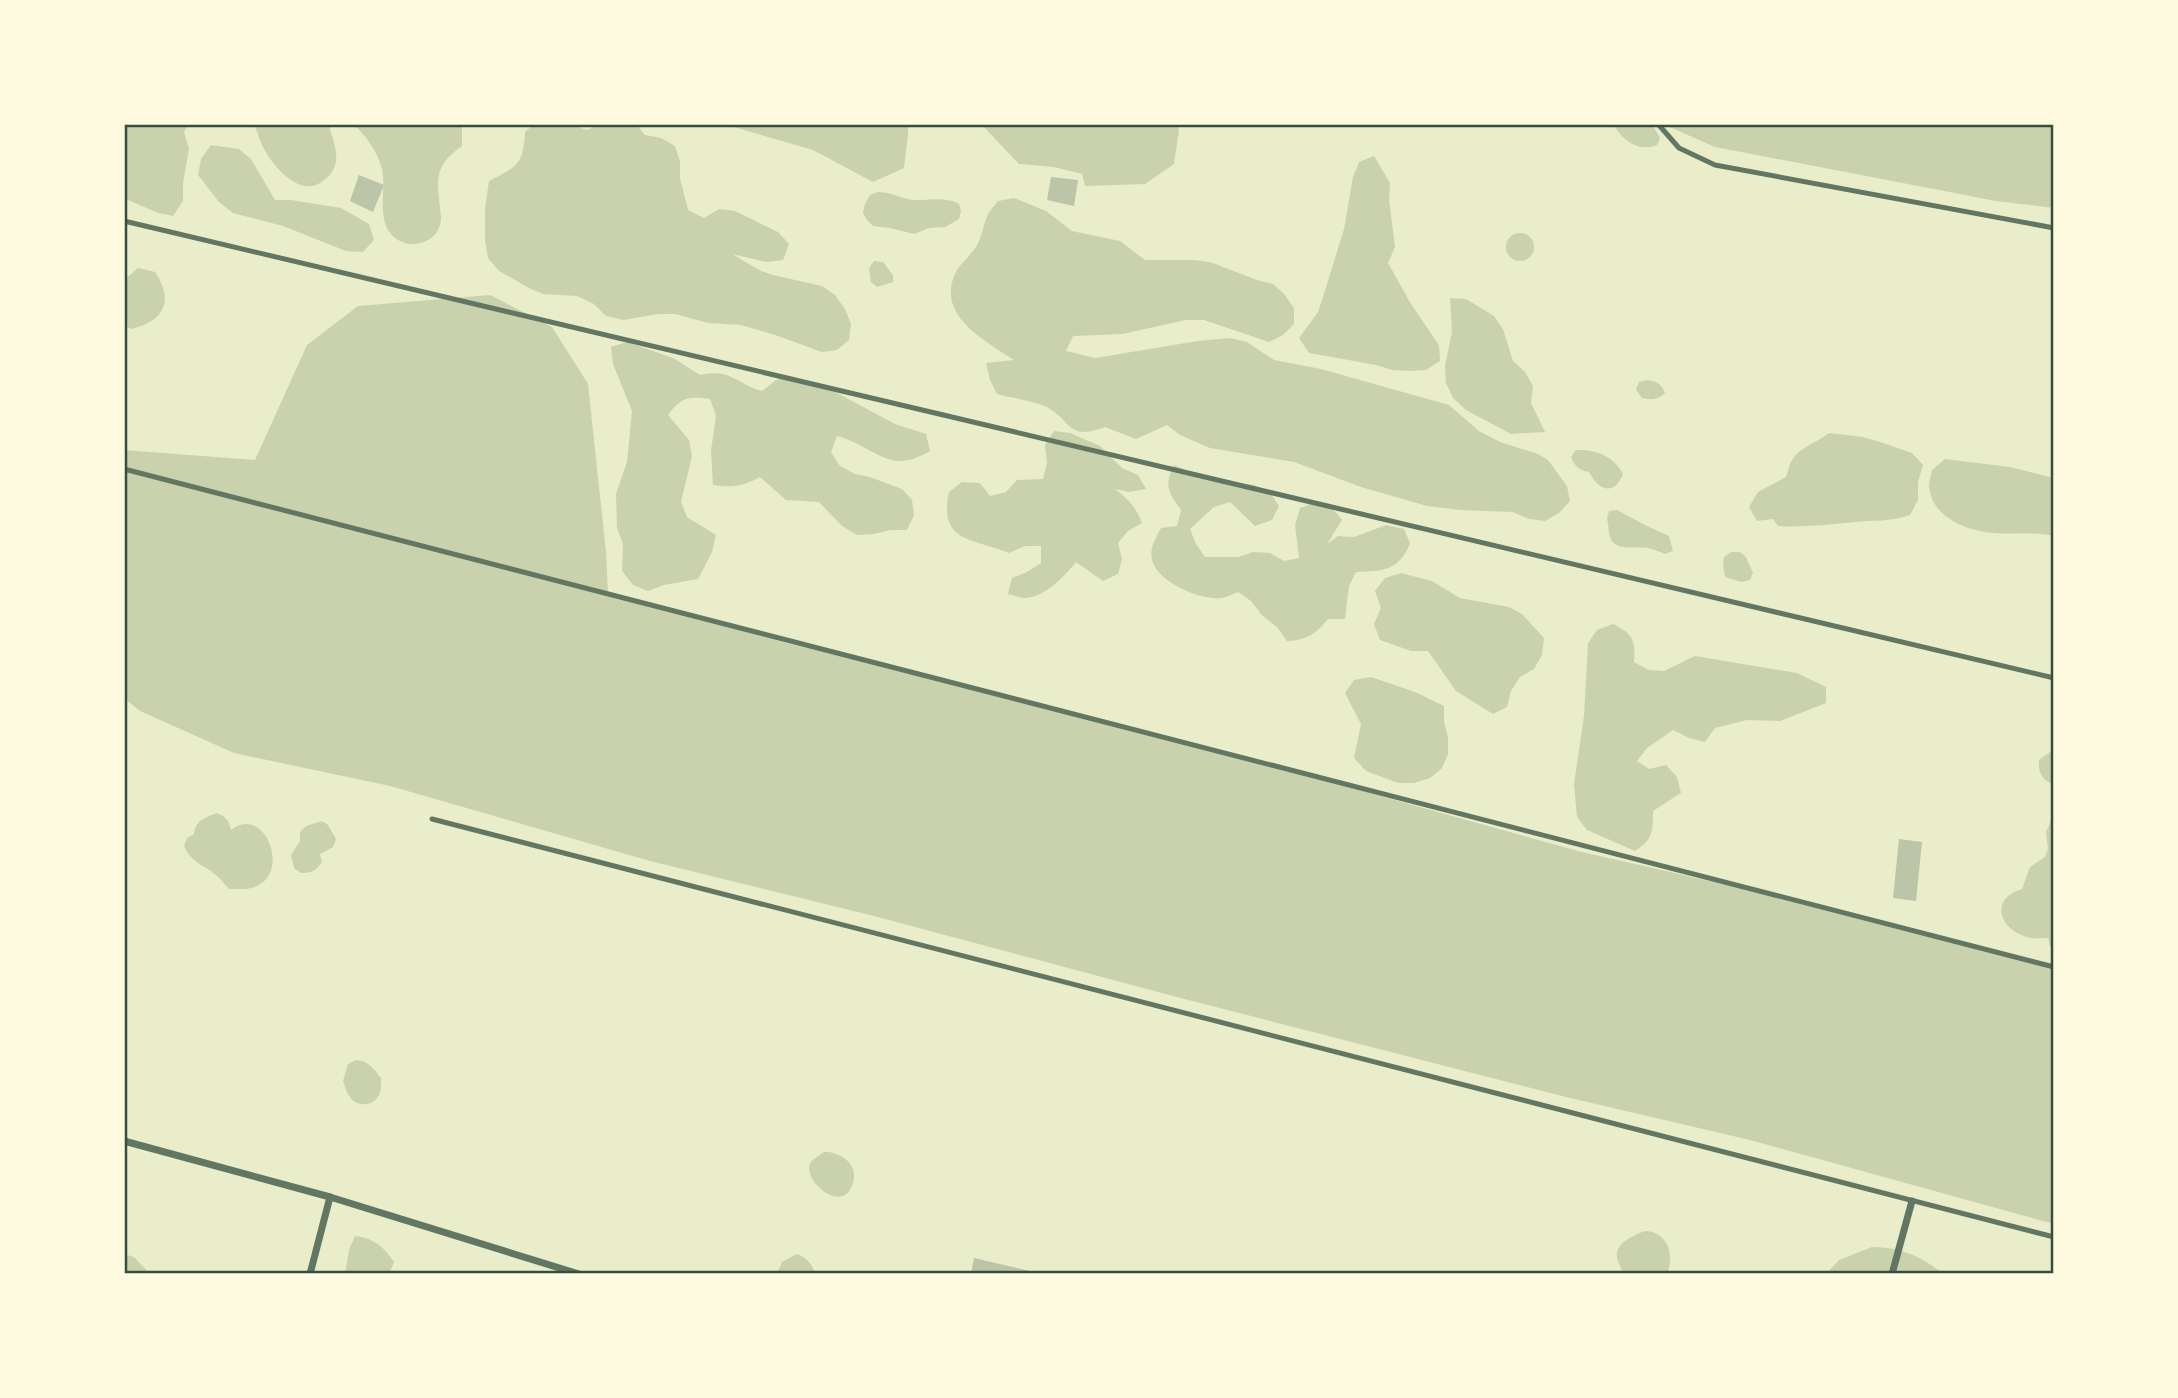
<svg xmlns="http://www.w3.org/2000/svg" width="2178" height="1398" font-family="Quicksand,sans-serif">
	<style>
		.green { fill: #cad2ad }
		.building { fill: #bcc5a7 }
		.lines { fill: none; stroke-linecap: round; stroke-linejoin: round }
		.service { stroke: #617663; stroke-width: 5 }
		.minor { stroke: #617663; stroke-width: 7 }
		.neatline { fill: none; stroke: #344e41; stroke-width: 2.5 }
	</style>
	<rect width="100%" height="100%" fill="#e9edc9"/>
	<!-- green -->
	<g class="green">
		<polygon points="124,124 188,124 184,132 189,149 183,183 183,201 173,216 158,213 128,200 124,201"/>
		<path d="M254 124H329C331 136 338 149 336 162 334 172 328 178 320 183 298 197 270 163 262 145 259 138 257 131 254 124Z"/>
		<path d="M353 124H462V146C429 169 439 185 441 218 441 227 436 236 428 240 418 245 408 246 398 240 374 225 387 192 382 169 378 153 366 135 353 124Z"/>
		<path d="M534 124H568L587 130 601 124H636L645 135 661 138 675 146 680 161V178L688 210 704 218 719 209 735 211 778 232 789 244 783 260 766 262 732 254 761 271 773 275 822 286 835 295 845 309 851 324 849 340 837 350 822 352 775 335 741 325 708 323 675 314H658L624 320 606 316 594 304 577 296 543 294 529 288 499 271 488 258 485 241V208L489 181C517 166 523 166 525 132Z"/>
		<polygon points="723,124 908,124 908,134 904,168 873,182 813,150"/>
		<polygon points="981,124 1176,124 1179,130 1174,164 1145,184 1085,186 1082,174 1054,167 1019,164"/>
		<path d="M1616 124H1652L1660 138 1657 145C1640 152 1624 142 1615 127Z"/>
		<polygon points="1663,124 2054,124 2054,208 1996,201 1715,147"/>
		<polygon points="211,145 239,149 251,159 275,200 291,200 341,208 369,224 374,240 363,252 346,251 283,226 233,213 219,202 198,175 201,159"/>
		<polygon points="1374,156 1390,183 1389,200 1395,247 1388,263 1411,304 1439,345 1440,361 1426,370 1410,371 1392,370 1376,365 1309,353 1299,338 1318,312 1323,297 1344,229 1353,177 1359,162"/>
		<path d="M878 192C890 192 900 198 912 200 927 201 945 196 959 204L961 211 959 219 945 227 929 228 914 234 890 228 873 226 867 220 863 213 865 204 870 195Z"/>
		<path d="M1014 198 1046 211 1072 231 1120 241 1145 260H1194L1210 262 1257 280 1273 284 1284 294 1294 308V324L1283 335 1269 342 1204 320H1186L1122 334 1073 336 1066 351 1095 358 1198 341 1230 338 1247 342 1274 360 1321 369 1449 405 1479 431 1500 442 1538 454 1548 460 1567 486 1570 501 1559 513 1545 521 1529 519 1513 512 1460 510 1427 506 1361 487 1294 462 1210 448 1180 435 1167 425 1136 439 1105 427C1067 441 1073 422 1047 407 1034 401 1011 398 997 394L990 380 986 363 1014 360C984 340 933 314 957 270 963 261 972 254 977 245 983 235 983 224 988 214 990 210 995 205 998 201Z"/>
		<circle cx="1520" cy="247" r="14"/>
		<polygon points="874,261 883,262 893,275 893,282 877,287 871,282 869,268"/>
		<path d="M138 268 155 272C174 301 165 321 131 329L124 325V280Z"/>
		<polygon points="490,295 552,327 588,384 606,552 608,593 790,644 970,686 1366,792 1578,851 1824,907 2054,967 2054,1224 1750,1140 1570,1098 1173,996 870,915 650,861 390,786 234,753 140,711 124,698 124,450 255,460 307,345 358,306"/>
		<polygon points="1450,298 1466,299 1494,316 1503,329 1513,361 1525,372 1533,386 1531,403 1545,432 1511,434 1466,410 1453,398 1446,383 1445,366 1452,332"/>
		<path d="M627 342 673 358 700 375C731 368 735 383 762 391L776 380 791 376 837 393 895 424 926 434 930 451C888 476 877 447 837 436L831 452 840 466 855 474 870 477 902 489 912 500 914 515 907 530H890L874 534 857 535 842 526 819 502 786 500 760 477C744 486 732 488 713 485L711 451 716 415 710 399C688 396 681 397 668 415L689 440 692 456 681 502 687 517 716 535 712 552 698 579 664 585 648 591 633 585 622 571 623 544 617 528 616 494 627 462 632 411 613 364 611 347Z"/>
		<path d="M1647 380C1657 381 1661 384 1665 393 1657 400 1652 400 1642 398L1636 390 1639 382Z"/>
		<path d="M1054 431 1070 433 1100 446 1122 468 1138 475 1146 489 1129 492 1115 489C1128 499 1136 507 1142 523L1128 531 1118 543 1122 559 1118 574 1103 581 1076 562C1064 577 1045 597 1025 598 1020 598 1013 595 1008 594L1012 578 1027 572 1041 563V546H1025L1009 553C973 538 938 543 949 492L962 482 980 483 990 496 1006 492 1017 480 1043 479 1047 463 1045 445Z"/>
		<path d="M1829 433 1863 437 1880 442 1912 453 1923 465 1918 482V500L1910 515C1890 522 1875 520 1855 522 1829 524 1803 528 1778 526L1773 519 1757 521 1749 507 1758 492 1786 477C1788 472 1789 464 1792 460 1800 447 1818 442 1829 433Z"/>
		<path d="M1576 450C1595 449 1614 456 1623 474 1614 497 1598 490 1589 472 1579 470 1575 467 1571 457Z"/>
		<path d="M1945 459 2010 467 2054 478V536C2034 531 2014 535 1994 533 1967 531 1932 518 1929 486 1929 481 1931 475 1932 470Z"/>
		<path d="M1174 465 1204 478 1254 485 1269 491 1279 506 1272 520 1255 526 1230 502 1214 507 1190 529 1196 544 1205 557H1238L1253 552 1270 553 1284 561 1299 558 1295 525 1300 508 1317 502 1332 508 1342 520 1327 544 1338 536 1354 537 1386 525 1404 529 1410 543C1399 571 1383 571 1356 572L1349 586 1345 619H1328C1316 634 1307 640 1287 641L1277 627 1262 615 1251 601 1238 592C1233 594 1227 597 1222 598 1201 601 1157 582 1152 560 1149 548 1156 538 1161 528L1177 526 1181 510C1168 492 1164 485 1174 465Z"/>
		<path d="M1617 510 1647 526 1669 536 1673 551 1665 554C1660 552 1653 549 1648 548 1636 546 1615 552 1610 537 1608 531 1609 525 1607 519L1609 511Z"/>
		<polygon points="1731,552 1740,552 1746,557 1753,573 1750,580 1741,582 1725,577 1723,565 1724,557"/>
		<polygon points="1401,573 1432,581 1460,598 1509,607 1522,614 1544,638 1542,655 1534,669 1520,677 1511,691 1507,707 1493,714 1456,691 1428,651 1411,651 1380,640 1374,624 1381,608 1375,591 1385,578"/>
		<path d="M1613 624C1633 634 1636 640 1634 662L1649 670 1664 671 1695 656 1797 673 1826 687V703L1780 721 1747 720 1715 728 1705 742 1689 738 1673 730 1647 748 1637 761 1649 769 1666 765 1677 777 1681 793 1653 811C1653 832 1653 839 1635 851L1587 830 1577 817 1574 784 1584 716 1588 643 1597 630Z"/>
		<polygon points="1371,677 1415,692 1444,706 1444,722 1448,737 1448,754 1442,768 1430,778 1414,783 1398,783 1366,771 1354,758 1361,724 1345,693 1354,680"/>
		<path d="M2054 749V785C2042 780 2038 772 2039 760Z"/>
		<path d="M217 813C226 817 229 820 231 830 264 804 291 870 257 886 248 890 239 889 229 889 225 885 222 880 217 876 205 865 191 863 184 846L187 838 194 834C196 820 204 818 217 813Z"/>
		<path d="M2054 813V948L2050 946 2048 938C2043 938 2036 939 2031 938 2002 933 1986 900 2022 889L2030 867 2045 857 2048 849 2046 832Z"/>
		<path d="M322 821 328 825 336 839 333 847 320 854 322 862C316 871 311 873 301 873L294 868 291 855 300 841V832L306 826Z"/>
		<path d="M356 1060C369 1061 373 1068 381 1078 381 1083 382 1090 379 1095 373 1107 357 1107 350 1097 346 1092 345 1086 343 1081L348 1064Z"/>
		<path d="M824 1152C838 1151 856 1162 854 1178 847 1221 799 1179 811 1162 813 1159 820 1155 824 1152Z"/>
		<path d="M1645 1231C1668 1232 1675 1255 1667 1274H1624C1622 1269 1617 1262 1617 1257 1615 1243 1634 1235 1645 1231Z"/>
		<path d="M355 1236C374 1238 384 1247 394 1262L389 1274H345L349 1250Z"/>
		<path d="M1872 1247C1899 1247 1922 1256 1943 1274H1826L1839 1260Z"/>
		<polygon points="124,1254 134,1257 150,1274 124,1274"/>
		<path d="M797 1254C805 1257 813 1264 815 1274H777L782 1262Z"/>
	</g>
	<!-- building -->
	<g class="building">
		<polygon points="359,175 384,185 373,212 350,201"/>
		<polygon points="1051,177 1078,180 1074,206 1047,200"/>
		<polygon points="1899,839 1922,842 1916,901 1893,898"/>
		<polygon points="974,1258 1038,1273 1038,1274 971,1274"/>
	</g>
	<g class="lines">
		<!-- service -->
		<g class="service">
			<polyline points="1658,124 1679,148 1715,165 2054,228"/>
			<polyline points="124,221 2054,678"/>
			<polyline points="124,469 2054,967"/>
			<polyline points="432,819 2054,1237"/>
		</g>
		<!-- minor -->
		<g class="minor">
			<polyline points="124,1141 330,1197 579,1274"/>
			<polyline points="310,1274 330,1197"/>
			<polyline points="1892,1274 1912,1201"/>
		</g>
	</g>
	<!-- border -->
	<rect width="2178" height="1398" fill="none" stroke="#fefae0" stroke-width="252"/>
	<rect x="126" y="126" width="1926" height="1146" class="neatline"/>
</svg>
